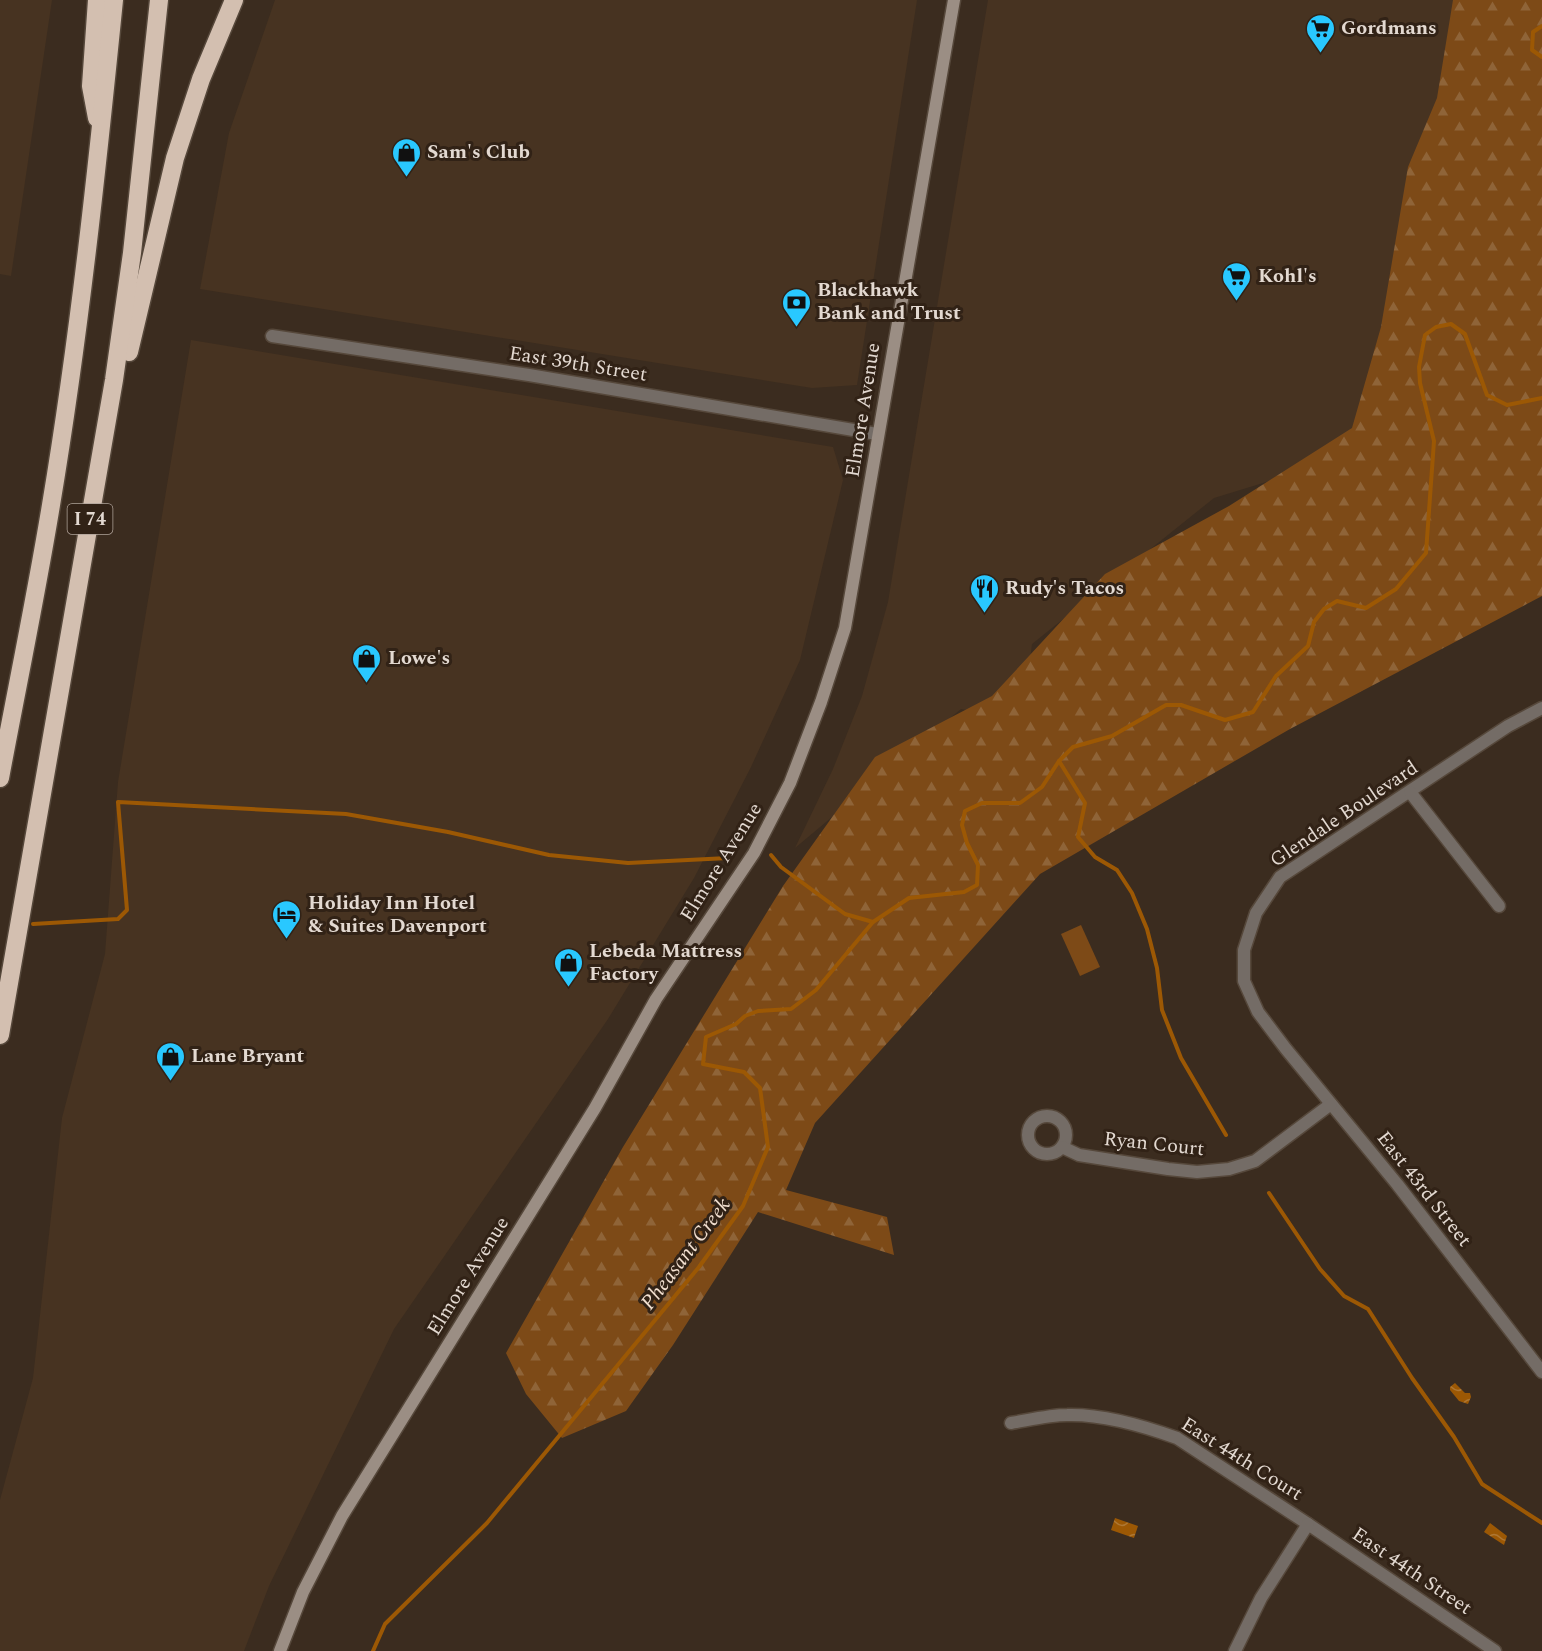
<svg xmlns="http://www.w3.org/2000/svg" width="1542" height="1651" font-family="Spectral,serif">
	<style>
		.built { fill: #473321 }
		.green { fill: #7d4a17 }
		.forest { fill: url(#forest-firs) }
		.water { fill: url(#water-waves) }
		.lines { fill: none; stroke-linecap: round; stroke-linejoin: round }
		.stream { stroke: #9c5804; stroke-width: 4 }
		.street-casing { stroke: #56483b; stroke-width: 15 }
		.secondary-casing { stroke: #56483b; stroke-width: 15 }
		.highway-casing { stroke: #56483b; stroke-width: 21 }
		.street { stroke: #746c66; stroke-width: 12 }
		.secondary { stroke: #9b8e84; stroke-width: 12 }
		.highway { stroke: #d3bfb0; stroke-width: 18 }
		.labels { text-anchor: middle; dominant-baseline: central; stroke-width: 6; stroke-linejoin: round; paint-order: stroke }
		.shield { fill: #312216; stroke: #aea299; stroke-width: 1.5 }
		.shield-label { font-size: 18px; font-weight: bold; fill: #e3d9d1 }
		.poi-label { font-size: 20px; font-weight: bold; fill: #e3d9d1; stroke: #312216; text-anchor: start }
		.street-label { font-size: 20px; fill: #e3d9d1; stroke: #312216 }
		.water-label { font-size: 21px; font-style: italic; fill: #f2dfcf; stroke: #312216 }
	</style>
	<defs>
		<pattern id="forest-firs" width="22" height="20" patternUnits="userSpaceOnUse" patternTransform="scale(1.5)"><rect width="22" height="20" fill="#7d4a17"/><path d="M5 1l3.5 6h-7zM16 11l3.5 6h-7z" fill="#8f6438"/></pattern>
		<pattern id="water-waves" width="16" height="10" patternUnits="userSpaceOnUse" patternTransform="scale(1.5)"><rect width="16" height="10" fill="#9c5804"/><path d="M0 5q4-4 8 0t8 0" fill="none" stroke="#ae7733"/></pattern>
	</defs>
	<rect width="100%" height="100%" fill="#3b2c1f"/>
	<!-- built -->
	<g class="built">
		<polygon points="0,0 52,0 11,276 0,274"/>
		<polygon points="275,0 917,0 857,385 812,388 200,289 229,133"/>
		<polygon points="988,0 1488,0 1413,437 1214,498 1032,644 1027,684 994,715 961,709 795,848 833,769 862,696 888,602"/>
		<polygon points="191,340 833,447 843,480 800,660 751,767 694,878 608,1019 394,1329 269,1586 244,1651 0,1651 0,1500 33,1378 62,1118 105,954 118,782"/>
	</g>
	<!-- green -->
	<polygon class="green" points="1081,925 1100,967 1080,976 1061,934"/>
	<!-- forest -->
	<polygon class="forest" points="1453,0 1542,0 1542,596 1290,729 1040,874 815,1123 786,1190 887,1217 894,1255 758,1212 673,1345 626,1411 562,1438 526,1394 506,1353 623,1147 783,886 875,757 992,696 1105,574 1229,506 1352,428 1381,327 1408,167 1437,98"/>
	<!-- water -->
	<g class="water">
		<polygon points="1455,1383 1465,1393 1470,1393 1471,1397 1468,1404 1459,1401 1450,1390 1450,1387"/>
		<polygon points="1115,1518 1138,1526 1134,1538 1111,1530"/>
		<polygon points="1490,1523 1507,1536 1504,1545 1484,1532"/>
	</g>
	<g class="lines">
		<!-- stream -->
		<g class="stream">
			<polyline points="1542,26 1533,32 1532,50 1542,57"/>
			<polyline points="1059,761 1085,803 1078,837 1095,857 1117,870 1132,893 1147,929 1157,968 1162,1010 1181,1058 1226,1135"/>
			<polyline points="771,855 781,867 845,914 873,922"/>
			<polyline points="33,924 118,919 127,910 118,802 346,814 448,832 549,855 628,863 728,858"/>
			<polyline points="1269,1193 1320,1269 1344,1296 1368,1309 1412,1378 1454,1437 1482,1484 1542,1523"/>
			<polyline points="373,1651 385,1624 487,1523 699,1267 743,1206 768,1147 760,1088 744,1072 703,1064 706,1037 736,1024 745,1016 758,1011 791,1009 816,990 873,922 909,898 964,892 977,885 978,865 967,843 962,825 965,811 982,803 1020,803 1042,787 1059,761 1073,747 1112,736 1166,705 1181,705 1225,720 1253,712 1276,676 1308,646 1314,622 1324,609 1337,601 1366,608 1396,589 1426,553 1434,441 1420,383 1419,367 1425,335 1436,327 1451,324 1465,334 1487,395 1507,405 1542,398"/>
		</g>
		<defs>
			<g id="street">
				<polyline points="272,336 529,375 877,434"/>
				<polyline points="1542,708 1508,726 1280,877 1256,913 1244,950 1244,981 1258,1012 1286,1049 1397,1184 1542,1372"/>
				<polyline points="1410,792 1499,906"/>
				<circle cx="1047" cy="1135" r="19"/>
				<polyline points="1062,1147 1079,1155 1168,1169 1197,1172 1229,1169 1255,1161 1331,1104"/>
				<path d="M1011 1423C1029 1420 1049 1415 1067 1415 1102 1414 1144 1426 1177 1438L1308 1524 1495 1651"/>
				<polyline points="1235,1651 1261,1598 1308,1524"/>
			</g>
			<polyline id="secondary" points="280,1651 303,1592 342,1516 595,1108 656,999 754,853 790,783 821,702 845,628 954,0"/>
			<g id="highway">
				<polyline points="97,118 91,86 97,0"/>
				<polyline points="129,352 175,158 201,79 234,0"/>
				<path d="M0 778C17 687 36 596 51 505 79 338 97 169 114 0"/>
				<polyline points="0,1035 114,380 132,253 159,0"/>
			</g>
		</defs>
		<!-- street casing -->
		<use href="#street" class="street-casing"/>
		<!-- secondary casing -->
		<use href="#secondary" class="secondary-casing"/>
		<!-- highway casing -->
		<use href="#highway" class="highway-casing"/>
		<!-- street -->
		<use href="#street" class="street"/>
		<!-- secondary -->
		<use href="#secondary" class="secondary"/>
		<!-- highway -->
		<use href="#highway" class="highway"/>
	</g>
	<!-- icons -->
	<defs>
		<symbol id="supermarket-pin" viewBox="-11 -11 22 30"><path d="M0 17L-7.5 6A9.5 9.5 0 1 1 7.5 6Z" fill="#29c8ff" stroke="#312216"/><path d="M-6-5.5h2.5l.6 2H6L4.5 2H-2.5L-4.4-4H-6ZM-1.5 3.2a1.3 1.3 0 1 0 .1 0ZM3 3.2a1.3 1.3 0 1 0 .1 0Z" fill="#111"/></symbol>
		<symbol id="shop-pin" viewBox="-11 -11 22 30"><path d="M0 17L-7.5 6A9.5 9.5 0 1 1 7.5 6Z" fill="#29c8ff" stroke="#312216"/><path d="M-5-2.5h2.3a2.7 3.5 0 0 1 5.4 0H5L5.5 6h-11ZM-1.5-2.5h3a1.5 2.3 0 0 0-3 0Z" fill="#111"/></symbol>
		<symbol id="bank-pin" viewBox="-11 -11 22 30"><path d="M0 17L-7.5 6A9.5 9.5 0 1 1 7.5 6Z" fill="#29c8ff" stroke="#312216"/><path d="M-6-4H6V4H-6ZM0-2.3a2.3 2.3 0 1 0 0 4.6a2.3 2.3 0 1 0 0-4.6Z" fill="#111"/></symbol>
		<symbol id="restaurant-pin" viewBox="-11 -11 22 30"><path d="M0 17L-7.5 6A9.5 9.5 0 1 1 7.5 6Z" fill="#29c8ff" stroke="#312216"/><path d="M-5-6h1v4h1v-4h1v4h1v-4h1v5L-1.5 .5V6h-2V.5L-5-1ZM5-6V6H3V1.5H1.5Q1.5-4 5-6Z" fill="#111"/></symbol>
		<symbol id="hotel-pin" viewBox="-11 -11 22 30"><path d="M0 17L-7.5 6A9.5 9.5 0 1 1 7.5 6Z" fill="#29c8ff" stroke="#312216"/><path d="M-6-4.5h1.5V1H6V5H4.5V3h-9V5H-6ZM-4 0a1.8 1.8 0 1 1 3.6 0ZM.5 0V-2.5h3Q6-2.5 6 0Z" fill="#111"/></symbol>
	</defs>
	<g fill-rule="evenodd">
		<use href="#supermarket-pin" x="1304" y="12" width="33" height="45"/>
		<use href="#shop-pin" x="390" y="136" width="33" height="45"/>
		<use href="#supermarket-pin" x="1220" y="260" width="33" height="45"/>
		<use href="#bank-pin" x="780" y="286" width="33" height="45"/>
		<use href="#restaurant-pin" x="968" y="572" width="33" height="45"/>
		<use href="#shop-pin" x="350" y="642" width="33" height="45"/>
		<use href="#hotel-pin" x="270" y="898" width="33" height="45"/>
		<use href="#shop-pin" x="552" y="946" width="33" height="45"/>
		<use href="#shop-pin" x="154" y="1040" width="33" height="45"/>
	</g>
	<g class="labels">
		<!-- shield labels -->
		<rect class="shield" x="67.5" y="504" width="45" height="30" rx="4.5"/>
		<g class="shield-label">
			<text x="90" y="519">I 74</text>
		</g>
		<!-- poi labels -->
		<g class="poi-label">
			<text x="1341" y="28">Gordmans</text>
			<text x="427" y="152">Sam's Club</text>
			<text x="1258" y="276">Kohl's</text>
			<text x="817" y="290">Blackhawk<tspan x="817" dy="23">Bank and Trust</tspan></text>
			<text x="1005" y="588">Rudy's Tacos</text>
			<text x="388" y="658">Lowe's</text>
			<text x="308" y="903">Holiday Inn Hotel<tspan x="308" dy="23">&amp; Suites Davenport</tspan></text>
			<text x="589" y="951">Lebeda Mattress<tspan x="589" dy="23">Factory</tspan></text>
			<text x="191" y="1056">Lane Bryant</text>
		</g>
		<!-- street labels -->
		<g class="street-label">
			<text transform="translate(578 364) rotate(9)">East 39th Street</text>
			<text transform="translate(863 410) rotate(-81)">Elmore Avenue</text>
			<text transform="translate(1344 814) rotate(-34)">Glendale Boulevard</text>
			<text transform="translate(721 862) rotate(-58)">Elmore Avenue</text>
			<text transform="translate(1154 1144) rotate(6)">Ryan Court</text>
			<text transform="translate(1424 1189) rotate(52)">East 43rd Street</text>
			<text transform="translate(468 1276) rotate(-58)">Elmore Avenue</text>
			<text transform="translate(1242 1459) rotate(32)">East 44th Court</text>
			<text transform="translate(1412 1571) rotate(34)">East 44th Street</text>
		</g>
		<!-- water labels -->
		<g class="water-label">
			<text transform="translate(686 1254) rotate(-53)">Pheasant Creek</text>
		</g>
	</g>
</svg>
